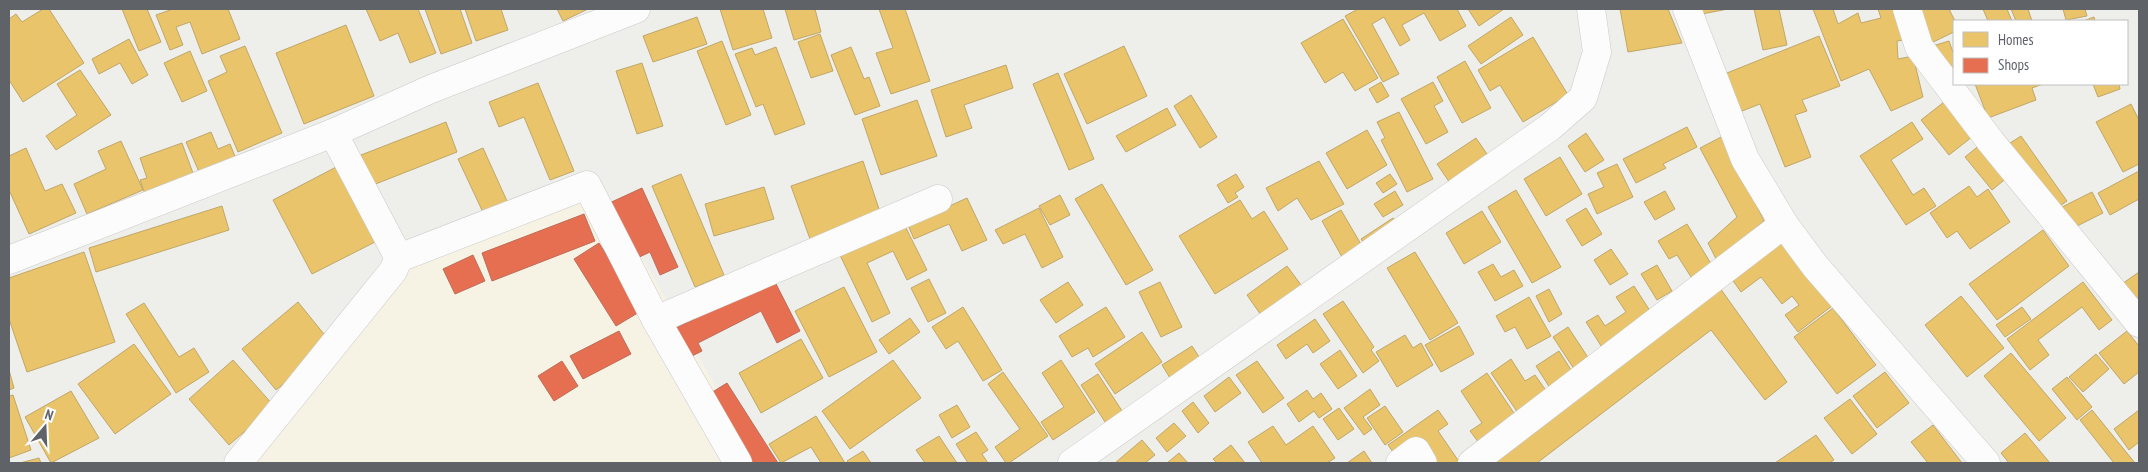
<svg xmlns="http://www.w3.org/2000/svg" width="2148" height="472" font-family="'PT Sans Narrow',sans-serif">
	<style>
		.commercial { fill: #f6f3e4 }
		.homes { fill: #e9c46a; stroke: #c0a769 }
		.shops { fill: #e76f51; stroke: #be6b58 }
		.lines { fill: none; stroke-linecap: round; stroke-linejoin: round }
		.street-casing { stroke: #cacaca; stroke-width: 29 }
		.street { stroke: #fcfcfc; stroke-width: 28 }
	</style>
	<rect width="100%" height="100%" fill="#eeeeea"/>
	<!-- commercial -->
	<polygon class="commercial" points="604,190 759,463 245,463 407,261"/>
	<!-- homes -->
	<g class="homes">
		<polygon points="43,9 49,9 84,63 23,102 9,80 9,19 16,14 22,22"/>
		<polygon points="122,9 147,9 161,42 139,51"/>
		<polygon points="173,9 228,9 240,39 202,54 190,22 176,27 183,45 170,50 156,15"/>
		<polygon points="366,9 418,9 436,53 410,63 398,33 380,41"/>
		<polygon points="425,9 460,9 472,43 441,54"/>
		<polygon points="465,9 501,9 508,30 476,41"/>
		<polygon points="557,9 588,9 563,21"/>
		<polygon points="720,9 763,9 772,38 733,50"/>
		<polygon points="785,9 815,9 821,32 794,40"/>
		<polygon points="879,9 905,9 930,81 891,94 876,53 893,48"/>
		<polygon points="1358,9 1457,9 1466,26 1440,41 1424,13 1402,25 1410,40 1400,46 1384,17 1372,24 1399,74 1383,82 1345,16"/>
		<polygon points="1468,9 1504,9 1479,26"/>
		<polygon points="1620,9 1668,9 1682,43 1628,52"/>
		<polygon points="1700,9 1728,9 1702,14"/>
		<polygon points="1754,9 1779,9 1787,45 1763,50"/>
		<polygon points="1813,9 1833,9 1838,24 1858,13 1861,23 1881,18 1878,9 1903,9 1912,39 1897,41 1898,59 1913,56 1923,97 1891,111 1869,69 1841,81"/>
		<polygon points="1916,9 1949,9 1955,21 1954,32 1929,44"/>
		<polygon points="1983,9 2007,9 2012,21 1988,21"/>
		<polygon points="2011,9 2028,9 2032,21 2016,21"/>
		<polygon points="2063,9 2085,9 2087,16 2066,20"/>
		<polygon points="697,17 707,44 653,62 643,36"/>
		<polygon points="1511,17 1523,35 1481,64 1468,46"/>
		<polygon points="2094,17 2095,21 2083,21"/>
		<polygon points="1343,19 1378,78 1355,91 1343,72 1325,83 1301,43"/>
		<polygon points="346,25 374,96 304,124 276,53"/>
		<polygon points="820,34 833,71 811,78 798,42"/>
		<polygon points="1819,36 1840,86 1802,100 1807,111 1795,115 1811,157 1785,167 1760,104 1737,113 1722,75"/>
		<polygon points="1533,37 1568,95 1523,122 1500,85 1490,91 1478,70"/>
		<polygon points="129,39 148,75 132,84 120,63 99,74 92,59"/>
		<polygon points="722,41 751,115 726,125 697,51"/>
		<polygon points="1949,41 1954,55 1954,73 1926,48"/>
		<polygon points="245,46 282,133 238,152 208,81 227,72 220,56"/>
		<polygon points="1124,46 1147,96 1087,124 1064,74"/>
		<polygon points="776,47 805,124 775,135 763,104 756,107 735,54 752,48 755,55"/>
		<polygon points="851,47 864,79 869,77 880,106 855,115 831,55"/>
		<polygon points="190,51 207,91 182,102 164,63"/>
		<polygon points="1465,61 1491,108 1462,123 1437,77"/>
		<polygon points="642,63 663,126 637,134 616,71"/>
		<polygon points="1006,65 1013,88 964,105 972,128 946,137 931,90"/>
		<polygon points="80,70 111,115 56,150 46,136 77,115 57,84"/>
		<polygon points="1058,73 1094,159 1069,170 1033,84"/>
		<polygon points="1381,82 1389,96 1377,103 1369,89"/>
		<polygon points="1433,82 1443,101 1434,106 1448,132 1426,144 1401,99"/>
		<polygon points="538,83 574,171 550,180 524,117 499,127 489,102"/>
		<polygon points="1975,84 2043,84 2032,88 2036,100 1988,118"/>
		<polygon points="2093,84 2119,84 2120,89 2098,97"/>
		<polygon points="1191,95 1217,137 1200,148 1174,106"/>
		<polygon points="917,100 937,156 881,175 862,119"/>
		<polygon points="1944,102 1972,137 1949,155 1921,120"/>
		<polygon points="2131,104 2139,120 2139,164 2123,172 2096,122"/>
		<polygon points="1167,108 1176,125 1126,152 1116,136"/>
		<polygon points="1399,112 1433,179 1407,192 1381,140 1385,138 1377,122"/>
		<polygon points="446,122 457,152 373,185 361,155"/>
		<polygon points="1912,122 1923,139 1891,160 1913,195 1924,188 1936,206 1906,225 1860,156"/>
		<polygon points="1687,127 1697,147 1663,164 1666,168 1636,183 1623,159"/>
		<polygon points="1367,130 1387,165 1347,189 1326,153"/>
		<polygon points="211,132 218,149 230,144 236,159 200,174 186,142"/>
		<polygon points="1586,133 1604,160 1585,172 1568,146"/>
		<polygon points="1723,136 1764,221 1717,261 1708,243 1737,217 1700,148"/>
		<polygon points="2021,136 2067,201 2050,213 2004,147"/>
		<polygon points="1476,138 1489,157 1450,183 1437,164"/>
		<polygon points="121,141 143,190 87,214 74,184 106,169 98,151"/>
		<polygon points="182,143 194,176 145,194 140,180 147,178 140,158"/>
		<polygon points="1981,144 2008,177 1992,190 1965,157"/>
		<polygon points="26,148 45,191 62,184 76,213 29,234 9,190 9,156"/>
		<polygon points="483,148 512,212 488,223 458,159"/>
		<polygon points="1560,157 1582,194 1546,216 1524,179"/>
		<polygon points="863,161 881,215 810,239 791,186"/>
		<polygon points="1319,161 1344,204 1311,220 1297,198 1278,211 1266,188"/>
		<polygon points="1617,164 1633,197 1597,214 1588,194 1604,187 1597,173"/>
		<polygon points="340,165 379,240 312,274 273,200"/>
		<polygon points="2139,171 2139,199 2110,215 2098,193"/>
		<polygon points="681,174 724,275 695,287 652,186"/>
		<polygon points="1236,174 1244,187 1235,193 1238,197 1228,203 1217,185"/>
		<polygon points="1390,174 1397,184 1383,193 1376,183"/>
		<polygon points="1102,184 1153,270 1126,285 1075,199"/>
		<polygon points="1969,186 1977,197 1988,189 2010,222 1970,249 1957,231 1947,238 1930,213"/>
		<polygon points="764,187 774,219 714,236 705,204"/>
		<polygon points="1516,190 1561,267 1532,283 1488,207"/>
		<polygon points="1395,191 1403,205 1383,217 1374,204"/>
		<polygon points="1665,191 1675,209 1655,220 1644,202"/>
		<polygon points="2092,192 2103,213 2067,231 2056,210"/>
		<polygon points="1060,195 1070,215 1050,225 1039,206"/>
		<polygon points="967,198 987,240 962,251 949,224 914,239 908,225"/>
		<polygon points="1240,200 1252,219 1264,211 1288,249 1215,294 1179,236"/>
		<polygon points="222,206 229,230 96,272 89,248"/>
		<polygon points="1039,208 1063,257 1042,268 1025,234 1003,244 995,230"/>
		<polygon points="1586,208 1602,234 1582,246 1566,220"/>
		<polygon points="1341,210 1362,246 1342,257 1322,221"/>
		<polygon points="1482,211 1501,242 1464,264 1446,233"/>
		<polygon points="1393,218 1400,228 1368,249 1361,239"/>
		<polygon points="903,222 927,270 907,280 893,251 867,263 890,313 872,322 839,253"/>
		<polygon points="1687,224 1713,267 1693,280 1677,255 1669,259 1658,241"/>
		<polygon points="2043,230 2069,266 1997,320 1969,284"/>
		<polygon points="1780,237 1832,306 1798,332 1785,315 1799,305 1792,296 1782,304 1761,277 1741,292 1729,275"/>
		<polygon points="1611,249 1628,274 1610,285 1594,260"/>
		<polygon points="84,252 115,342 27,372 9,319 9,278"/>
		<polygon points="1415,252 1458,323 1430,340 1387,268"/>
		<polygon points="1493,264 1501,277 1514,270 1523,286 1495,301 1478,272"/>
		<polygon points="1657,265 1672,291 1657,300 1641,274"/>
		<polygon points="1287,266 1304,289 1263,318 1247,295"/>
		<polygon points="2139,272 2139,315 2119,286"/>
		<polygon points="929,279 946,313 928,322 911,288"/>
		<polygon points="1715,281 1787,382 1765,400 1711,330 1537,463 1477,463"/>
		<polygon points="1068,282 1083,305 1056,323 1040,300"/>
		<polygon points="1160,282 1182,327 1161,337 1139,292"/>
		<polygon points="2083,282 2112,320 2099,330 2082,307 2038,340 2049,355 2030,370 2007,339"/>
		<polygon points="1634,286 1654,317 1603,349 1586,322 1598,315 1605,326 1626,312 1616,297"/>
		<polygon points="844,287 877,352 829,377 795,311"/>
		<polygon points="1549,289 1562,314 1549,322 1536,296"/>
		<polygon points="1961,296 2004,348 1967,377 1925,325"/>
		<polygon points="1529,297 1551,336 1527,349 1515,327 1505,332 1496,316"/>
		<polygon points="1343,301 1374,347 1371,350 1379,361 1363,373 1323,314"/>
		<polygon points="298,302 332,344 276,390 242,349"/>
		<polygon points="144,303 179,357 194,348 209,372 176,393 126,314"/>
		<polygon points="963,307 1002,370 983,381 958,341 946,349 932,327"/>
		<polygon points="1106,307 1125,337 1093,357 1088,348 1072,357 1059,336"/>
		<polygon points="2022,307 2031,319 2005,337 1996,325"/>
		<polygon points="1833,308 1876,365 1837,394 1794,337"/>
		<polygon points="910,318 920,332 889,354 879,340"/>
		<polygon points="1315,319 1330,341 1313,353 1307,344 1286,359 1277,345"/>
		<polygon points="1459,326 1474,354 1441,372 1425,345"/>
		<polygon points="1568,327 1593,365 1578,375 1553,337"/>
		<polygon points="2127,331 2139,346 2139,372 2124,384 2099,353"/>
		<polygon points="1142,332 1162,362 1115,394 1095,364"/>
		<polygon points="1405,335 1413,348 1421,343 1433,365 1397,387 1376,352"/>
		<polygon points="801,339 823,378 761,413 739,373"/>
		<polygon points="134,344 171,394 115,434 78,384"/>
		<polygon points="1192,346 1201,360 1170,378 1162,365"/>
		<polygon points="1340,350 1357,376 1338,389 1320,364"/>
		<polygon points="1559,351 1573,373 1550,388 1536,366"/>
		<polygon points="2011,353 2066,418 2039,441 1984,376"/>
		<polygon points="2096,354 2109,369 2083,392 2069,377"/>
		<polygon points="1511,359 1525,381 1535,375 1552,399 1522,419 1491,373"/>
		<polygon points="233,360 274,406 229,445 189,399"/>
		<polygon points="893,360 921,398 850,449 822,411"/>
		<polygon points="1061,360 1095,412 1053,440 1041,422 1064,407 1042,373"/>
		<polygon points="1257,361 1284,398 1263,413 1236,375"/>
		<polygon points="9,370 14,388 9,390"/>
		<polygon points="1003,372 1048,436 1009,463 1006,463 995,447 1020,429 988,384"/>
		<polygon points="1885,372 1909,403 1877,428 1853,396"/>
		<polygon points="1487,373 1520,422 1482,447 1470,431 1482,423 1461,391"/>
		<polygon points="1098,374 1126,417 1109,428 1081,385"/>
		<polygon points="1229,377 1241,393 1215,412 1204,396"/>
		<polygon points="2067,377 2092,407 2077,420 2052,389"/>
		<polygon points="1370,389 1380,405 1363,417 1372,429 1364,435 1344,408"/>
		<polygon points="1307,390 1313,399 1321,393 1332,409 1319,418 1314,411 1299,422 1287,404"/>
		<polygon points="71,391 99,438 51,463 25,417"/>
		<polygon points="13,395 31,450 9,458 9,396"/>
		<polygon points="1850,399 1877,434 1852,454 1824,418"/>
		<polygon points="1193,402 1209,423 1198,433 1182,411"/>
		<polygon points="957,405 970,427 952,438 939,415"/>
		<polygon points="1385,406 1403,432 1385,445 1367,418"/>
		<polygon points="1339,408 1354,429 1338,440 1323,419"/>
		<polygon points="1438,410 1448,424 1438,431 1460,463 1434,463 1398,459 1388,445"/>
		<polygon points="2092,410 2135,463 2114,463 2080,420"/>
		<polygon points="2139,410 2139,442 2129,450 2114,429"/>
		<polygon points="816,416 845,463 821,463 811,447 781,463 769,444"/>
		<polygon points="1174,423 1186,436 1167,452 1156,438"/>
		<polygon points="1933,425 1962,463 1928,463 1911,442"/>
		<polygon points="1273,426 1286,445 1313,426 1335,458 1327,463 1262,463 1248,442"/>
		<polygon points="976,432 988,450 982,454 988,463 968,463 956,444"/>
		<polygon points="2025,433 2050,463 2009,463 2001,453"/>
		<polygon points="1816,435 1834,460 1829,463 1775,463"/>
		<polygon points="939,436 957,463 925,463 916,450"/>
		<polygon points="1142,440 1155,455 1145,463 1115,463"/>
		<polygon points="1231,445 1245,463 1217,463 1213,459"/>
		<polygon points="863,451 871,463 848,463 847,461"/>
		<polygon points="1364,451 1372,463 1347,463"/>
		<polygon points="1179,453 1188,463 1167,463"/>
		<polygon points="39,458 41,463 20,463"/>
	</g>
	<!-- shops -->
	<g class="shops">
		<polygon points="642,188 678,267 660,275 650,252 631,261 605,205"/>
		<polygon points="584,214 595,241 492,281 482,253"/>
		<polygon points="599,243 641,311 616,326 574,259"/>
		<polygon points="473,255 485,281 455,294 443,269"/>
		<polygon points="774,280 800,331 777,343 761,311 698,343 702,351 688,358 674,329"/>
		<polygon points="619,331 631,354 583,379 570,356"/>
		<polygon points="562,361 578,386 554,401 538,376"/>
		<polygon points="727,383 778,463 750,463 706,396"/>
	</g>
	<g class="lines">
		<defs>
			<g id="street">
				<polyline points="1687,9 1745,159 1784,224 1815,266 1986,463"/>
				<polyline points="1907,9 1919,47 1991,142 2139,323"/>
				<polyline points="333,133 399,258"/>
				<polyline points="9,260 333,133 431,89 636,9"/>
				<polyline points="656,320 938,199"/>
				<polyline points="238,463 393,271 399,258 587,185 656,320 738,463"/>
				<polyline points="1072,463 1550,127 1583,98 1597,52 1591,9"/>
				<polyline points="1400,463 1416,451 1423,463"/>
				<polyline points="1472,463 1784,224"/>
			</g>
		</defs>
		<!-- street casing -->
		<use href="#street" class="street-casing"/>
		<!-- street -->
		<use href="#street" class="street"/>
	</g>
	<!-- border -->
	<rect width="2148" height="472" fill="none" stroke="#5f6267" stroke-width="20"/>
	<!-- legend -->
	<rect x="1953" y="20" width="175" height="65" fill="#ffffff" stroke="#bfc0c2"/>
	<rect x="1963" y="32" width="25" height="15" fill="#e9c46a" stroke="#bfc0c2"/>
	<text x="1998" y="45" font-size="15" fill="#5f6267">Homes</text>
	<rect x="1963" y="58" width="25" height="15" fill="#e76f51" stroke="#bfc0c2"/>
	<text x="1998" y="70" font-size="15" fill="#5f6267">Shops</text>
	<!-- north arrow -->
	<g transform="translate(45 427) rotate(19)" stroke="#ffffff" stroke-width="4" paint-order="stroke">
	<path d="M0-4L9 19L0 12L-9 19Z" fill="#5f6267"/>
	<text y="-8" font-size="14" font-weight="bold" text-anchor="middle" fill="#5f6267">N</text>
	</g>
</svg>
